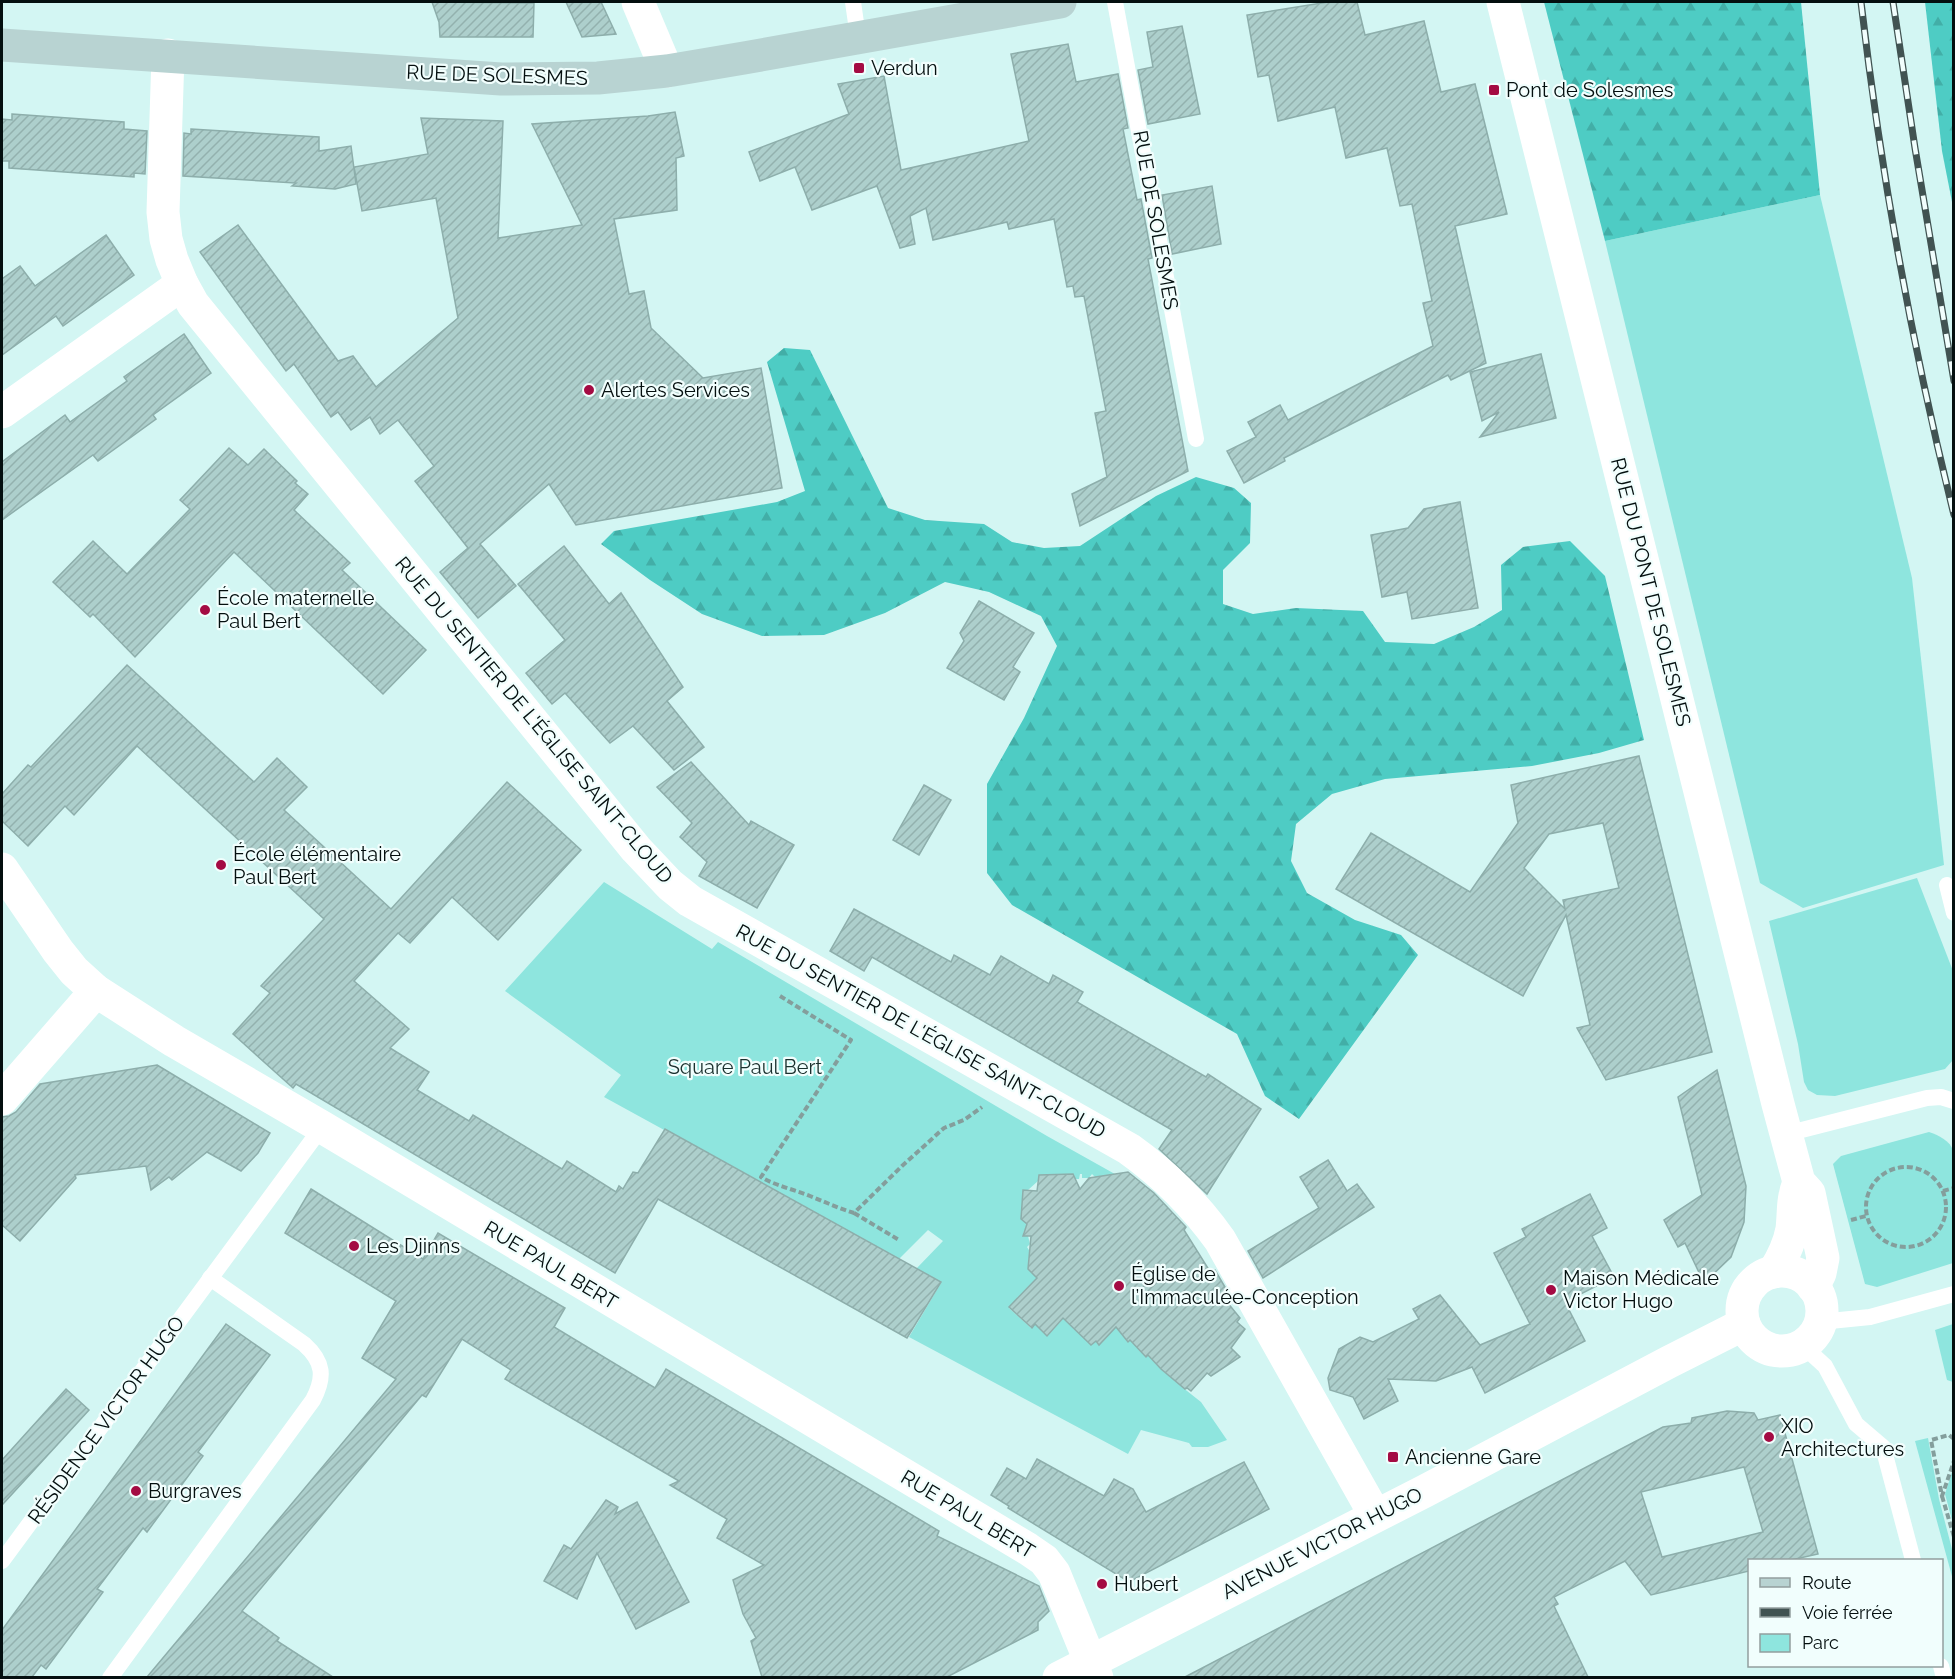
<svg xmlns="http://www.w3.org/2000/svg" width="1955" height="1679" font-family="Raleway,sans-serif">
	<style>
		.green { fill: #8ee5de }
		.forest { fill: url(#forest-firs) }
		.building { fill: url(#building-hatch); stroke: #8daeab; stroke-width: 1.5; fill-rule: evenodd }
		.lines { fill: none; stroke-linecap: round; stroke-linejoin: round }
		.path { stroke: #849e9c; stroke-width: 4; stroke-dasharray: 6 3; stroke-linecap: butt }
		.lane { stroke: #fff; stroke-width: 16 }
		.street { stroke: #fff; stroke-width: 33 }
		.secondary { stroke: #b8d3d2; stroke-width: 33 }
		.rail-casing { stroke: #415352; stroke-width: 7 }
		.rail { stroke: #f1fefd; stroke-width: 4.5; stroke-dasharray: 14; stroke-linecap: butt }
		.poi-dot { fill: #a40b43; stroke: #f1fefd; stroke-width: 2 }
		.labels { text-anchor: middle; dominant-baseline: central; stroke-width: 4.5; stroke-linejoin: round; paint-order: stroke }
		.poi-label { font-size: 20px; fill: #040f0f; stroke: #f1fefd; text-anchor: start }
		.street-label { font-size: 20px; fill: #040f0f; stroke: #f1fefd }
		.park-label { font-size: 20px; fill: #1a302e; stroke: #f1fefd }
	</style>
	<defs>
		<pattern id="forest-firs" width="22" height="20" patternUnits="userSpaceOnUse" patternTransform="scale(1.5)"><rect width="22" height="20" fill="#4eccc4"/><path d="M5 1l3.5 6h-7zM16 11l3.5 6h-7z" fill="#42aea7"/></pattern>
		<pattern id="building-hatch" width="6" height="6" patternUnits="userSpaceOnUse" patternTransform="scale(1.5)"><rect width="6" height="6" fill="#adcfcc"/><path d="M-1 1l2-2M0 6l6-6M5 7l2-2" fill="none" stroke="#93b1ae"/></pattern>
	</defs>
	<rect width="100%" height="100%" fill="#d3f6f3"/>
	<!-- green -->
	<g class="green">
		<polygon points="1820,195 1912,578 1944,865 1803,908 1760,883 1605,241"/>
		<polygon points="1917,878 1953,971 1953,1060 1945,1069 1835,1096 1817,1095 1808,1090 1804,1082 1798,1044 1769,921"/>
		<polygon points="604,882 712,949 718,942 1047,1136 1122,1178 1096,1178 1092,1174 1089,1178 1082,1178 1082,1174 1080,1174 1079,1179 1075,1179 1039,1175 1038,1181 1028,1190 1023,1190 1029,1232 1024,1231 1023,1235 1028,1236 1030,1244 1027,1247 1034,1258 1029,1258 1028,1264 1038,1273 1035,1276 1037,1278 1009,1308 1031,1328 1035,1324 1047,1336 1062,1320 1051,1308 1054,1305 1091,1345 1096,1341 1099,1345 1113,1324 1127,1335 1128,1342 1132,1338 1146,1357 1149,1354 1164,1368 1162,1370 1165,1373 1168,1370 1182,1387 1201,1402 1227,1440 1208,1447 1192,1447 1189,1443 1141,1430 1128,1454 909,1337 941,1283 916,1269 943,1241 928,1230 899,1259 604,1097 621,1075 505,991"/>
		<path d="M1929 1132C1938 1135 1951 1141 1953 1151V1263L1877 1287 1865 1284 1833 1164 1841 1156Z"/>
		<polygon points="1953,1324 1954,1324 1953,1382 1947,1380 1935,1330"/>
		<polygon points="1928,1438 1939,1499 1953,1553 1953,1580 1915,1441"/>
		<polygon points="1953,1469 1953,1524 1945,1494"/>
	</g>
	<!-- forest -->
	<g class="forest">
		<polygon points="1544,2 1801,2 1820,195 1605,241"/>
		<polygon points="1925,2 1953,2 1953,207 1942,151"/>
		<polygon points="784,348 810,350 888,508 925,520 984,524 1012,542 1044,548 1080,546 1156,496 1196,477 1234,488 1251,503 1250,543 1223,570 1223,604 1253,614 1296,608 1363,611 1385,642 1434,644 1474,627 1502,610 1501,565 1523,547 1570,541 1605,576 1644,740 1599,753 1532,766 1385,779 1332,794 1296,824 1291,861 1307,893 1355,920 1401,935 1418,955 1299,1119 1265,1096 1237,1034 1012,905 987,873 987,784 1024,718 1057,646 1041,616 989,592 945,582 885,613 824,635 762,636 702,614 650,580 601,544 614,531 777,502 805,491 767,362"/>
	</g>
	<!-- building -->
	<g class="building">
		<polygon points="432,2 534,3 533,37 440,37 439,22"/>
		<polygon points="566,2 601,2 616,34 582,37"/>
		<polygon points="1328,2 1357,2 1365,35 1424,21 1441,92 1475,84 1507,214 1455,226 1486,363 1451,380 1448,375 1284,458 1285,461 1244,483 1227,451 1256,437 1248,422 1280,405 1288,420 1433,346 1423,303 1432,301 1412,204 1400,206 1387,148 1346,158 1335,107 1278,121 1269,75 1258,77 1247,15"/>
		<polygon points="1182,26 1200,114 1148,124 1138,70 1153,67 1147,32"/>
		<polygon points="1068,44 1076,82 1118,74 1128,128 1123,129 1137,200 1141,199 1152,258 1148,259 1188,471 1080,526 1072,494 1107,477 1095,413 1106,411 1084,296 1075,297 1073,286 1067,287 1054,219 1009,229 1007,222 933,240 926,208 910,216 915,244 900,248 877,186 812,210 795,167 760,181 749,152 849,114 838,84 884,76 901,170 1029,141 1011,54"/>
		<polygon points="675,112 684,156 676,158 677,210 614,219 629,294 644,291 651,328 703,378 761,368 782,488 576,525 549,484 480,544 516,586 478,618 440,572 468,548 415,481 434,466 398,420 380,434 370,417 351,430 338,412 331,417 294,364 286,371 200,252 238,225 338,361 353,356 376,387 458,318 436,198 362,211 354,167 428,154 421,118 503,121 498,238 582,225 532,124 648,116"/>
		<polygon points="12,114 124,122 124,129 147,131 145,174 134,173 134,177 9,168 9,161 2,161 2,119 12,120"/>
		<polygon points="191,129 319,137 319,151 351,146 356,184 335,189 292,186 296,183 183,176 184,133 191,134"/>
		<polygon points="1212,186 1221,244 1172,254 1162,195"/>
		<polygon points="106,235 134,275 63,326 56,316 2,355 2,279 20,266 35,286"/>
		<polygon points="184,334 211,373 153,415 156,419 98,461 93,455 2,520 2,462 65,415 70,422 127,381 124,377"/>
		<polygon points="1541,354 1556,418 1480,437 1499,412 1482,421 1470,372"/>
		<polygon points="229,448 248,465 264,449 297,481 295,483 308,494 294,510 350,563 342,570 426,650 383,694 234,552 135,657 93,614 90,617 53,582 93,541 127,574 190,509 180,500"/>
		<polygon points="1460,502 1478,608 1412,619 1407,592 1382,597 1371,535 1408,528 1424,509"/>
		<polygon points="564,546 609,604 621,593 683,687 667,701 704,747 674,770 633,726 610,743 565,693 552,704 526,673 565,640 518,584"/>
		<polygon points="979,601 1034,633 1013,667 1020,672 1004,700 947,668 964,641 960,633"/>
		<polygon points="127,665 254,782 277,758 307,787 284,810 391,909 507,782 581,850 498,940 452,897 410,943 398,933 354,981 409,1029 390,1048 429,1072 417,1090 469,1121 473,1115 562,1169 567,1161 616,1192 619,1186 623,1189 633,1172 638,1173 665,1129 941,1282 907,1338 658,1199 615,1273 296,1084 293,1088 233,1034 270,993 261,986 324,919 137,746 74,815 65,806 28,846 2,821 2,794 28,765 31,767"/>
		<path d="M1639 756 1712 1052 1606 1080 1577 1028 1590 1025 1566 915 1523 996 1336 889 1371 833 1470 892 1518 823 1511 785ZM1603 823 1619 888 1563 900 1565 909 1524 868 1549 834Z"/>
		<polygon points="691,762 749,825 751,821 794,845 757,908 699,876 707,862 680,837 692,823 657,787"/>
		<polygon points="924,785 951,800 919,855 893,840"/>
		<polygon points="854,909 951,962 954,955 990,975 1001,956 1049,984 1053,975 1083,992 1077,1002 1206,1077 1208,1074 1261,1109 1207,1194 1159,1149 1172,1130 872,957 864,971 830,951"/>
		<polygon points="157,1065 270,1133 258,1153 241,1171 207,1152 172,1180 169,1177 151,1190 146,1166 75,1175 76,1178 20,1241 2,1225 2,1117 9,1116 16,1112 40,1084"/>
		<polygon points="1717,1070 1746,1186 1744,1222 1731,1257 1704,1283 1685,1243 1678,1247 1664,1220 1702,1195 1678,1097"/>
		<polygon points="1328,1160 1347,1191 1357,1184 1374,1207 1263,1278 1248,1251 1319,1208 1300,1177"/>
		<polygon points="1128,1172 1154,1193 1186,1227 1184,1230 1211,1273 1215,1270 1232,1299 1227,1302 1240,1318 1237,1322 1245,1329 1231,1348 1240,1357 1211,1376 1207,1373 1191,1391 1187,1388 1185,1389 1161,1369 1148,1355 1146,1357 1130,1340 1128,1342 1116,1327 1099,1345 1096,1341 1091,1345 1063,1318 1047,1336 1035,1324 1032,1328 1009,1307 1037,1278 1028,1269 1031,1236 1023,1236 1027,1224 1021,1219 1023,1190 1037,1191 1039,1175 1073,1174 1080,1189 1089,1178"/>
		<polygon points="311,1189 423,1259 438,1233 565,1308 554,1327 655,1388 666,1369 939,1531 937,1536 1039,1586 1049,1611 1038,1622 1038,1630 947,1677 762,1677 751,1641 756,1638 743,1614 733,1580 764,1565 717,1538 727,1519 670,1485 679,1481 505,1379 511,1370 462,1339 426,1397 422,1395 242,1611 279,1638 277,1641 333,1677 147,1677 396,1379 362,1358 396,1301 285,1233"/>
		<polygon points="1590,1194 1607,1228 1592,1236 1614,1277 1565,1302 1585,1341 1485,1393 1472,1367 1436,1381 1388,1379 1398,1401 1364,1419 1353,1397 1330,1390 1328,1378 1339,1349 1360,1337 1373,1342 1419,1319 1413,1309 1440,1295 1480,1345 1530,1324 1494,1253 1526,1237 1522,1229"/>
		<polygon points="226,1324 270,1355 198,1452 203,1456 147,1532 143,1528 97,1589 103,1592 46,1669 41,1665 32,1677 2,1677 2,1630"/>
		<polygon points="66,1389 89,1410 2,1505 2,1460"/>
		<path d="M1727 1411 1754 1413 1758 1420 1780 1415 1818 1554 1791 1560H1749V1571L1651 1595 1625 1561 1554 1597 1558 1604 1554 1606 1588 1677H1185L1663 1427 1691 1423 1692 1418ZM1744 1467 1763 1532 1662 1557 1641 1492Z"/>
		<polygon points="1037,1459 1104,1496 1114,1479 1133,1489 1146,1512 1244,1462 1269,1509 1129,1582 1008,1508 1009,1506 991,1495 1007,1468 1026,1479"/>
		<polygon points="606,1500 618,1507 615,1514 637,1502 689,1602 636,1629 597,1553 577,1599 544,1581 564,1545 571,1549"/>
	</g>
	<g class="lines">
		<!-- path -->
		<g class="path">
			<path d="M780 996 851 1040 761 1177C776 1186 793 1189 810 1196 825 1202 838 1208 854 1213L902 1166 944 1128 964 1120 982 1107"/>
			<circle cx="1906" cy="1207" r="40"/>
			<polyline points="1943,1191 1954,1188"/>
			<polyline points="854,1213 899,1240"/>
			<polyline points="1851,1220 1866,1216"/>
			<polyline points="1954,1439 1949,1435 1931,1440 1942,1496 1954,1461"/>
			<polyline points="1942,1496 1954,1537"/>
		</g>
		<!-- lane -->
		<g class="lane">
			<polyline points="853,2 858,37"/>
			<polyline points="1115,2 1196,439"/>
			<polyline points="1947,885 1954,913"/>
			<polyline points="1786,1134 1927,1098 1941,1097 1954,1101"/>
			<polyline points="1820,1322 1870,1317 1954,1294"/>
			<polyline points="1802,1345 1825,1366 1856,1424 1883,1447 1913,1560"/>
			<polyline points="2,1561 322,1127"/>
			<polyline points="1941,1666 1944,1678"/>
			<path d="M110 1678 313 1400C325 1377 324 1362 304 1344L210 1278"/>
		</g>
		<!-- street -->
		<g class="street">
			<polyline points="638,2 667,71"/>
			<polyline points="1503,2 1778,1104 1799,1182 1809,1193 1823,1258 1820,1273 1813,1287"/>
			<path d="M168 55 163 212 166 239 172 260 182 284 193 304 636 849 670 885 690 901 1129 1149C1164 1174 1195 1205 1220 1240L1375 1515"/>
			<polyline points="2,412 182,284"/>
			<polyline points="2,869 58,951 74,971 96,991 174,1041 322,1127 1028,1549 1044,1560 1054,1573 1097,1678"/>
			<polyline points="2,1099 96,991"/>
			<circle cx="1782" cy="1311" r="40"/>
			<path d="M1774 1272C1782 1259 1789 1245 1792 1229 1794 1211 1792 1200 1799 1182"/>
			<polyline points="1059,1678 1425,1491 1669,1362 1744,1324"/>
		</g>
		<!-- secondary -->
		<polyline class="secondary" points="2,45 501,79 598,78 667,71 744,58 1060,2"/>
		<defs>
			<g id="rail">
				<path d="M1861 2C1881 174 1912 346 1954 515"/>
				<polyline points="1893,2 1915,148 1954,381"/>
			</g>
		</defs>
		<!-- rail casing -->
		<use href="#rail" class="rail-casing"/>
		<!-- rail -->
		<use href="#rail" class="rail"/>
	</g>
	<!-- markers -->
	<g class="poi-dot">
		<rect x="853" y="62" width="12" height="12" rx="3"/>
		<rect x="1488" y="84" width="12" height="12" rx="3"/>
		<circle cx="589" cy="390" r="6"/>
		<circle cx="205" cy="610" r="6"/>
		<circle cx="221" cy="865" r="6"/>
		<circle cx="354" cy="1246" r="6"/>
		<circle cx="1119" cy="1286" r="6"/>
		<circle cx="1551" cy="1290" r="6"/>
		<circle cx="1769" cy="1437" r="6"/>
		<rect x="1387" y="1451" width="12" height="12" rx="3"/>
		<circle cx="136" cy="1491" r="6"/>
		<circle cx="1102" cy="1584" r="6"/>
	</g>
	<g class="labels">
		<!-- poi labels -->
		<g class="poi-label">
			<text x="871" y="68">Verdun</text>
			<text x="1506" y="90">Pont de Solesmes</text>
			<text x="601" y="390">Alertes Services</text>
			<text x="217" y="598">École maternelle<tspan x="217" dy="23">Paul Bert</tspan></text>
			<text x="233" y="854">École élémentaire<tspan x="233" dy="23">Paul Bert</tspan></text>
			<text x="366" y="1246">Les Djinns</text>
			<text x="1131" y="1274">Église de<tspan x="1131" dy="23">l’Immaculée-Conception</tspan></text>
			<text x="1563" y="1278">Maison Médicale<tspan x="1563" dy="23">Victor Hugo</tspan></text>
			<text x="1781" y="1426">XIO<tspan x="1781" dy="23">Architectures</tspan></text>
			<text x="1405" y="1457">Ancienne Gare</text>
			<text x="148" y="1491">Burgraves</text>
			<text x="1114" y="1584">Hubert</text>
		</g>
		<!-- street labels -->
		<g class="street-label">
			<text transform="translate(497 75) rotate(2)">RUE DE SOLESMES</text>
			<text transform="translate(1156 220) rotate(80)">RUE DE SOLESMES</text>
			<text transform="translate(1651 592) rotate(76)">RUE DU PONT DE SOLESMES</text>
			<text transform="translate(534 720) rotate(50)">RUE DU SENTIER DE L'ÉGLISE SAINT-CLOUD</text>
			<text transform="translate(921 1031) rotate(29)">RUE DU SENTIER DE L'ÉGLISE SAINT-CLOUD</text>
			<text transform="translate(551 1265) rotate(31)">RUE PAUL BERT</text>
			<text transform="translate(106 1420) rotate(-54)">RÉSIDENCE VICTOR HUGO</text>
			<text transform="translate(968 1514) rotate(31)">RUE PAUL BERT</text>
			<text transform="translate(1322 1543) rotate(-27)">AVENUE VICTOR HUGO</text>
		</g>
		<!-- park labels -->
		<g class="park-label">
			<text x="745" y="1067">Square Paul Bert</text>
		</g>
	</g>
	<!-- border -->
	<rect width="1955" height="1679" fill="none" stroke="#040f0f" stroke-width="6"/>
	<!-- legend -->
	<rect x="1748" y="1559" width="195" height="108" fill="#f1fefd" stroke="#929e9e" stroke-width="1.5"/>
	<rect x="1760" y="1578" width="30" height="9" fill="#b8d3d2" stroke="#929e9e" stroke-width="1.5"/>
	<text x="1802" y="1589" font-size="18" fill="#040f0f">Route</text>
	<rect x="1760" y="1608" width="30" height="9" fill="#415352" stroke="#929e9e" stroke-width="1.5"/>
	<text x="1802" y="1619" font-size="18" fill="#040f0f">Voie ferrée</text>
	<rect x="1760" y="1634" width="30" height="18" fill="#8ee5de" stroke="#929e9e" stroke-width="1.5"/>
	<text x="1802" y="1649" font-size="18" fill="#040f0f">Parc</text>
</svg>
